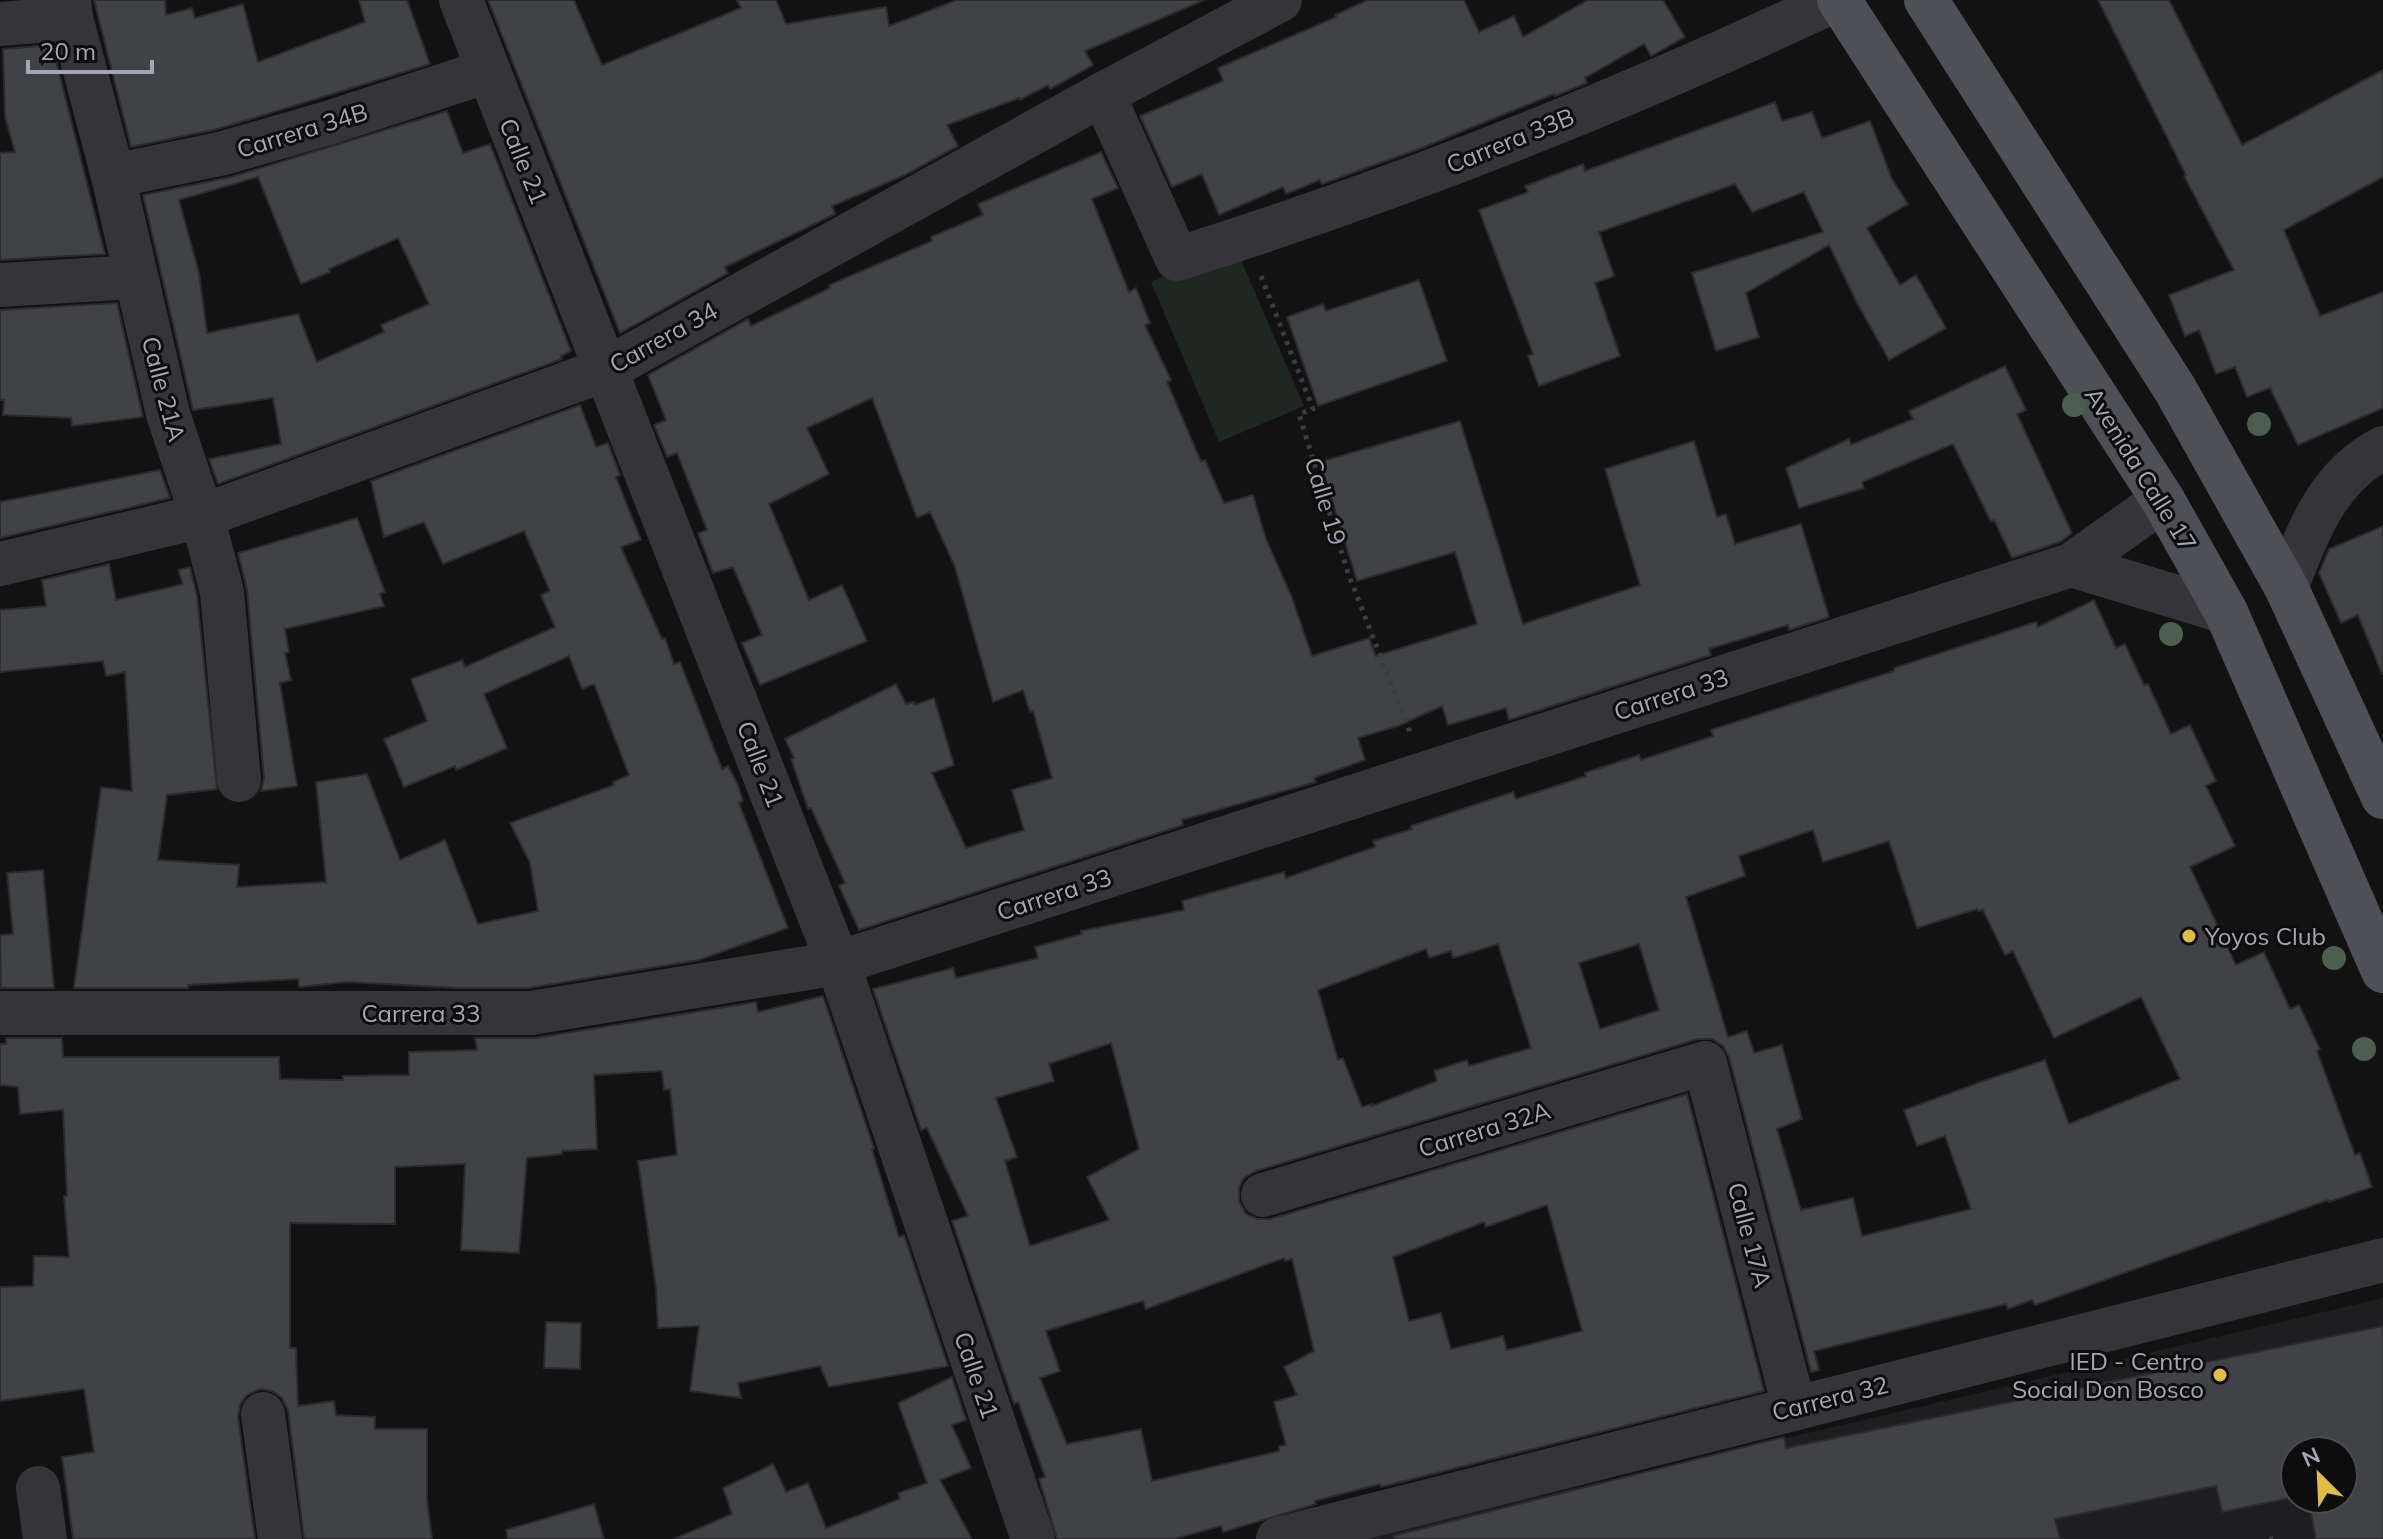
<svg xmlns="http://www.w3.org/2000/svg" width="2383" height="1539" font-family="Mulish,sans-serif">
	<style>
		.built { fill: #1e1e20; fill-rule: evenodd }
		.green { fill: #202722 }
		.building { fill: #414246; stroke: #2c2c2f; stroke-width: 2; fill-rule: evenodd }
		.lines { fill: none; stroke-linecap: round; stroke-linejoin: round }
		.path { stroke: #3b3c40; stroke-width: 5; stroke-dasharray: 4 6; stroke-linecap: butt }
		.minor { stroke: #353539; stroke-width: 44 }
		.major { stroke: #4f5056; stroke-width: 44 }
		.tree { fill: #4d5d51 }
		.poi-dot { fill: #debf3f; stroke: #0d0d0e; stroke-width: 3 }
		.labels { text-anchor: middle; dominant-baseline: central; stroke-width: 6; stroke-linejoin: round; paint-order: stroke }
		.street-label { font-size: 24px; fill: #a4a7b2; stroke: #0d0d0e }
		.poi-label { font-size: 24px; fill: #a4a7b2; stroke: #0d0d0e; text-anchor: start }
	</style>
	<rect width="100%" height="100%" fill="#121213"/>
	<!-- built -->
	<path class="built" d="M2383 1298V1539H1356ZM2295 1451H2343V1499H2295Z"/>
	<!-- green -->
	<polygon class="green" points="1235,246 1304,406 1219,442 1151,282"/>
	<!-- building -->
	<g class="building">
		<polygon points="94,0 165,0 166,15 192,8 195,18 243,4 258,62 365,22 359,0 407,0 430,64 218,129 131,147"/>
		<polygon points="488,0 574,0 602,65 741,8 737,0 776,0 786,24 886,7 889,26 957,0 1204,0 1085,51 1093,65 1050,89 1048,85 1020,100 1019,98 947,125 958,146 905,175 832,206 835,214 725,267 728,273 620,333"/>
		<polygon points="1368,0 1464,0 1479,32 1514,16 1523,37 1588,0 1663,0 1685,37 1651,56 1644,44 1585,78 1587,83 1555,96 1554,94 1419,149 1322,184 1320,180 1286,194 1283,187 1219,215 1202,174 1172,187 1140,116 1223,81 1218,68 1336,17 1335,15"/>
		<polygon points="2098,0 2169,0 2242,145 2383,70 2383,177 2284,230 2320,316 2383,292 2383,408 2298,445 2270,388 2247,397 2235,367 2216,374 2199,330 2185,336 2169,295 2234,270 2184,176 2186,175"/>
		<polygon points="52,45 105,254 0,260 0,153 15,152 5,117 3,49"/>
		<polygon points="1775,102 1782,121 1812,112 1822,138 1870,121 1892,179 1908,204 1867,228 1900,285 1916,275 1946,328 1889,360 1857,303 1829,245 1746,293 1759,337 1716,351 1692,273 1823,232 1804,192 1752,212 1735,184 1599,232 1614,276 1595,283 1620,356 1539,386 1528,356 1533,354 1479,210 1528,192 1525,186 1583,164 1585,171"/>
		<path d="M447 111 463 153 490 144 571 351 561 356 562 359 218 484 209 459 281 444 273 398 193 410 143 195 231 177ZM258 177 301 284 330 272 329 269 398 238 429 304 381 325 384 332 317 362 298 314 207 333 199 273 179 200Z"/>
		<polygon points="1101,152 1118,188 1092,199 1129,292 1136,288 1150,323 1145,325 1171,380 1167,382 1201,462 1205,460 1224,503 1253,495 1266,539 1291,595 1312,656 1369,638 1376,656 1477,624 1455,552 1357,581 1320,462 1460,421 1523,624 1640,585 1605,469 1694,441 1717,517 1726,514 1735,544 1801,524 1829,617 1789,630 1788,625 1709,649 1711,655 1509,720 1506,708 1448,725 1442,706 1398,726 1358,738 1365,760 1314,778 1316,782 1182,820 1183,825 859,930 839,886 845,883 811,808 808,809 791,759 794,758 785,739 896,684 906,704 914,702 915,705 934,698 954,765 932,773 966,848 1024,830 1012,790 1052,778 1033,711 1030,712 1023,690 993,702 955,567 930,512 917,518 872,398 807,428 829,474 769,504 809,600 842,585 867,641 760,685 742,643 762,635 733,567 713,573 698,533 707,530 677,453 667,457 654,425 666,420 648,375 748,319 751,326 830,288 829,285 932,241 931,237 983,215 978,204"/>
		<polygon points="1419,280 1447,361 1318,406 1287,317 1323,304 1326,311"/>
		<polygon points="117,303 143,417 72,426 71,418 3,415 4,400 0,400 0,310"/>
		<polygon points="2005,366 2026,410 2017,414 2072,533 2060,542 2012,558 1994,520 1991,522 1953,444 1862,482 1864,488 1799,508 1786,468 1849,439 1851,445 1913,419 1909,411"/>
		<polygon points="580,405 596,447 608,443 620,475 616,477 641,540 621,547 662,639 665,638 674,664 680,662 722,769 728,766 738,785 743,801 739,803 788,928 699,960 529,988 458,988 347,982 299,987 298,979 188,985 188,988 74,988 101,787 132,791 125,672 106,676 103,661 0,672 0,610 46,606 42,580 109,564 116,600 183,584 178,570 190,567 197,596 217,789 167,795 158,860 239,865 237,887 326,882 316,782 367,774 400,860 445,840 478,924 538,911 530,863 510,823 614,785 613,782 629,775 594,684 582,689 569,656 484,694 507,748 456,770 455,766 404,787 384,739 427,721 411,679 462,660 465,667 555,627 541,595 550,591 524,531 443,564 424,522 384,537 371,481"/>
		<polygon points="160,470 170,498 0,538 0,502"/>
		<polygon points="357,518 385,592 380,594 384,606 285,629 289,652 285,653 291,680 280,683 297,786 261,791 264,778 247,590 238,553"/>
		<polygon points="2383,526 2383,674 2382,674 2358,615 2341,623 2319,573 2329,549"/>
		<path d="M2094 600 2116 648 2125 644 2144 685 2148 684 2171 734 2190 725 2216 781 2206 786 2235 846 2190 867 2236 965 2264 952 2290 1009 2299 1005 2320 1049 2317 1051 2355 1155 2360 1153 2372 1187 2329 1202 2328 1200 2035 1305 2032 1300 2008 1309 2006 1304 1814 1351 1819 1370 1811 1372 1729 1057 1723 1046 1712 1039H1698L1256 1171 1244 1178 1239 1188V1201L1246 1214 1258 1219H1270L1687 1094 1764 1391 1381 1487 1380 1484 1315 1501 1316 1504 1223 1532 1221 1526 1174 1539H1057L1039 1479 1045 1477 1018 1402 1014 1404 952 1221 968 1216 927 1128 921 1130 873 989 953 968 956 978 1038 958 1035 947 1082 934 1081 931 1184 910 1182 901 1284 872 1286 878 1375 847 1373 841 1412 829 1411 826 1513 792 1516 799 1586 776 1585 773 1639 755 1641 760 1713 736 1711 730 1894 671V668L2036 622 2038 627ZM1813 830 1823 862 1889 841 1917 928 1977 909 1978 911 1983 910 2005 955 2013 951 2054 1038 2141 997 2180 1079 2069 1124 2045 1060 1989 1079 1904 1110 1917 1146 1945 1136 1971 1209 1862 1236 1853 1198 1801 1210 1777 1129 1802 1119 1782 1045 1754 1053 1747 1031 1728 1037 1686 897 1745 876 1739 856ZM1498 944 1531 1048 1469 1066 1467 1060 1434 1071 1437 1081 1372 1106V1104L1362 1107 1343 1058 1338 1060 1318 990 1426 949 1429 958 1451 951 1453 958ZM1639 944 1659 1010 1600 1029 1579 963ZM1111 1043 1139 1149 1087 1177 1109 1220 1030 1246 1005 1161 1017 1157 996 1098 1054 1081 1049 1064ZM1547 1205 1582 1331 1507 1350 1503 1336 1451 1349 1441 1313 1409 1321 1393 1257 1484 1222 1486 1227ZM1284 1258 1285 1261 1292 1259 1314 1351 1284 1367 1297 1395 1274 1402 1286 1445 1279 1446V1451L1152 1481 1141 1429 1067 1444 1040 1378 1060 1371 1046 1331 1143 1301 1146 1309Z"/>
		<polygon points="43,870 54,988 1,988 0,935 13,934 7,873"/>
		<polygon points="823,996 874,1148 872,1149 899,1237 904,1235 948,1366 829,1387 820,1366 738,1383 741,1398 690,1391 699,1326 658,1328 656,1289 638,1161 677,1155 670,1089 664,1090 662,1071 594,1075 597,1149 562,1151 562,1154 527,1158 519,1253 461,1250 465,1164 395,1167 395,1224 290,1223 290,1348 296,1348 298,1406 334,1401 336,1415 375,1417 375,1429 427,1429 427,1500 432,1539 304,1539 288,1410 282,1398 272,1391 260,1389 247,1395 240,1405 238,1417 255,1539 73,1539 62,1457 94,1452 84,1389 0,1401 0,1287 33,1286 34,1256 69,1257 64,1196 67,1196 63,1110 20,1114 18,1087 0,1085 0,1044 6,1044 6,1038 62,1038 63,1057 279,1057 280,1079 343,1080 343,1076 409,1075 409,1052 477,1050 475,1038 535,1038 756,1002 758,1012"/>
		<polygon points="546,1322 581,1323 580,1369 544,1368"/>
		<polygon points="2383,1326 2383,1539 2316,1539 2308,1499 2343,1499 2343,1451 2295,1451 2295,1497 2222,1512 2216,1486 2055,1519 2060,1539 1394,1539 1393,1536 1784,1437 1786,1448"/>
		<polygon points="952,1377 966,1420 952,1425 971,1468 940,1480 972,1539 674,1539 732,1514 723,1488 773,1464 786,1492 808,1483 826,1528 900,1499 898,1493 927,1483 898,1403"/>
		<polygon points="594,1504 604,1539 508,1539 506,1530"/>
	</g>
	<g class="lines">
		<!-- path -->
		<g class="path">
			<polyline points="1261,276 1313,409 1299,414 1348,573 1411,735"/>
			<polyline points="2269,1539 2279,1539"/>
		</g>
		<!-- minor -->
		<g class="minor">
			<polyline points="69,0 71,18 113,176 168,414 202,516 222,592 239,780"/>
			<polyline points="461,0 838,963 1033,1539"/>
			<polyline points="0,24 71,18"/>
			<path d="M1103 94 1177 259C1402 188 1622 101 1835 0"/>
			<polyline points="113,176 224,153 328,123 488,71"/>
			<polyline points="0,285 136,277"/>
			<polyline points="0,564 202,516 607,369 1103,94 1280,0"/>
			<polyline points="2071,565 2226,612"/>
			<path d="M2286 587C2309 531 2326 478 2383 448"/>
			<polyline points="0,1013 531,1013 838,963 2071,565 2163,500"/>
			<polyline points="1263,1195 1705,1063 1794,1407"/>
			<polyline points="263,1414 280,1539"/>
			<polyline points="38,1488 45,1539"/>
			<polyline points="1278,1539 2383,1260"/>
		</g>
		<!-- major -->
		<g class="major">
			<polyline points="1839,0 2163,500 2226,612 2383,971"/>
			<polyline points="1926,0 2175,389 2286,587 2383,797"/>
		</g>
	</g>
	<!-- trees -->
	<g class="tree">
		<circle cx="2074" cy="405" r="12"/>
		<circle cx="2259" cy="424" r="12"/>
		<circle cx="2171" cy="634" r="12"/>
		<circle cx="2334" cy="958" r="12"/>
		<circle cx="2364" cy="1049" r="12"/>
	</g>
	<!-- markers -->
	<g class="poi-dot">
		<circle cx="2189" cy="936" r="8"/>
		<circle cx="2220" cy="1375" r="8"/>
	</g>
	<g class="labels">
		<!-- street labels -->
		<g class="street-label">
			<text transform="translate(302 130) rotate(-17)">Carrera 34B</text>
			<text transform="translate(1510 140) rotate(-22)">Carrera 33B</text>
			<text transform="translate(524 161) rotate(68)">Calle 21</text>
			<text transform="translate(663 337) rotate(-29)">Carrera 34</text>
			<text transform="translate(164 389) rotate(75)">Calle 21A</text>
			<text transform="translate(2141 469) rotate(58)">Avenida Calle 17</text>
			<text transform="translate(1326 501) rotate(73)">Calle 19</text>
			<text transform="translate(1671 694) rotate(-18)">Carrera 33</text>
			<text transform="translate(761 764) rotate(69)">Calle 21</text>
			<text transform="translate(1054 894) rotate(-18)">Carrera 33</text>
			<text x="421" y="1013">Carrera 33</text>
			<text transform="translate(1484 1129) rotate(-17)">Carrera 32A</text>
			<text transform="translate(1750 1235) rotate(75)">Calle 17A</text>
			<text transform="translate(977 1375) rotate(71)">Calle 21</text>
			<text transform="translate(1830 1398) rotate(-14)">Carrera 32</text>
		</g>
		<!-- poi labels -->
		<g class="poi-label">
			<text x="2205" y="936">Yoyos Club</text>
			<text x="2204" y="1361" text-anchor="end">IED - Centro<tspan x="2204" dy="28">Social Don Bosco</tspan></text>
		</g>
	</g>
	<!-- north arrow -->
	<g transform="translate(2319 1475) rotate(336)"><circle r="38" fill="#0d0d0e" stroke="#494b50" stroke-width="2"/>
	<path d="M0-6L14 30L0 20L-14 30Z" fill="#debf3f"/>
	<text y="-12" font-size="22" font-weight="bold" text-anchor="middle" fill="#a4a7b2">N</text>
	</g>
	<!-- scale -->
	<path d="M28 60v12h124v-12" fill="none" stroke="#a4a7b2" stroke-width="4"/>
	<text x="40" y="60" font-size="24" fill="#a4a7b2" stroke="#0d0d0e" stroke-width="6" paint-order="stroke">20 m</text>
</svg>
